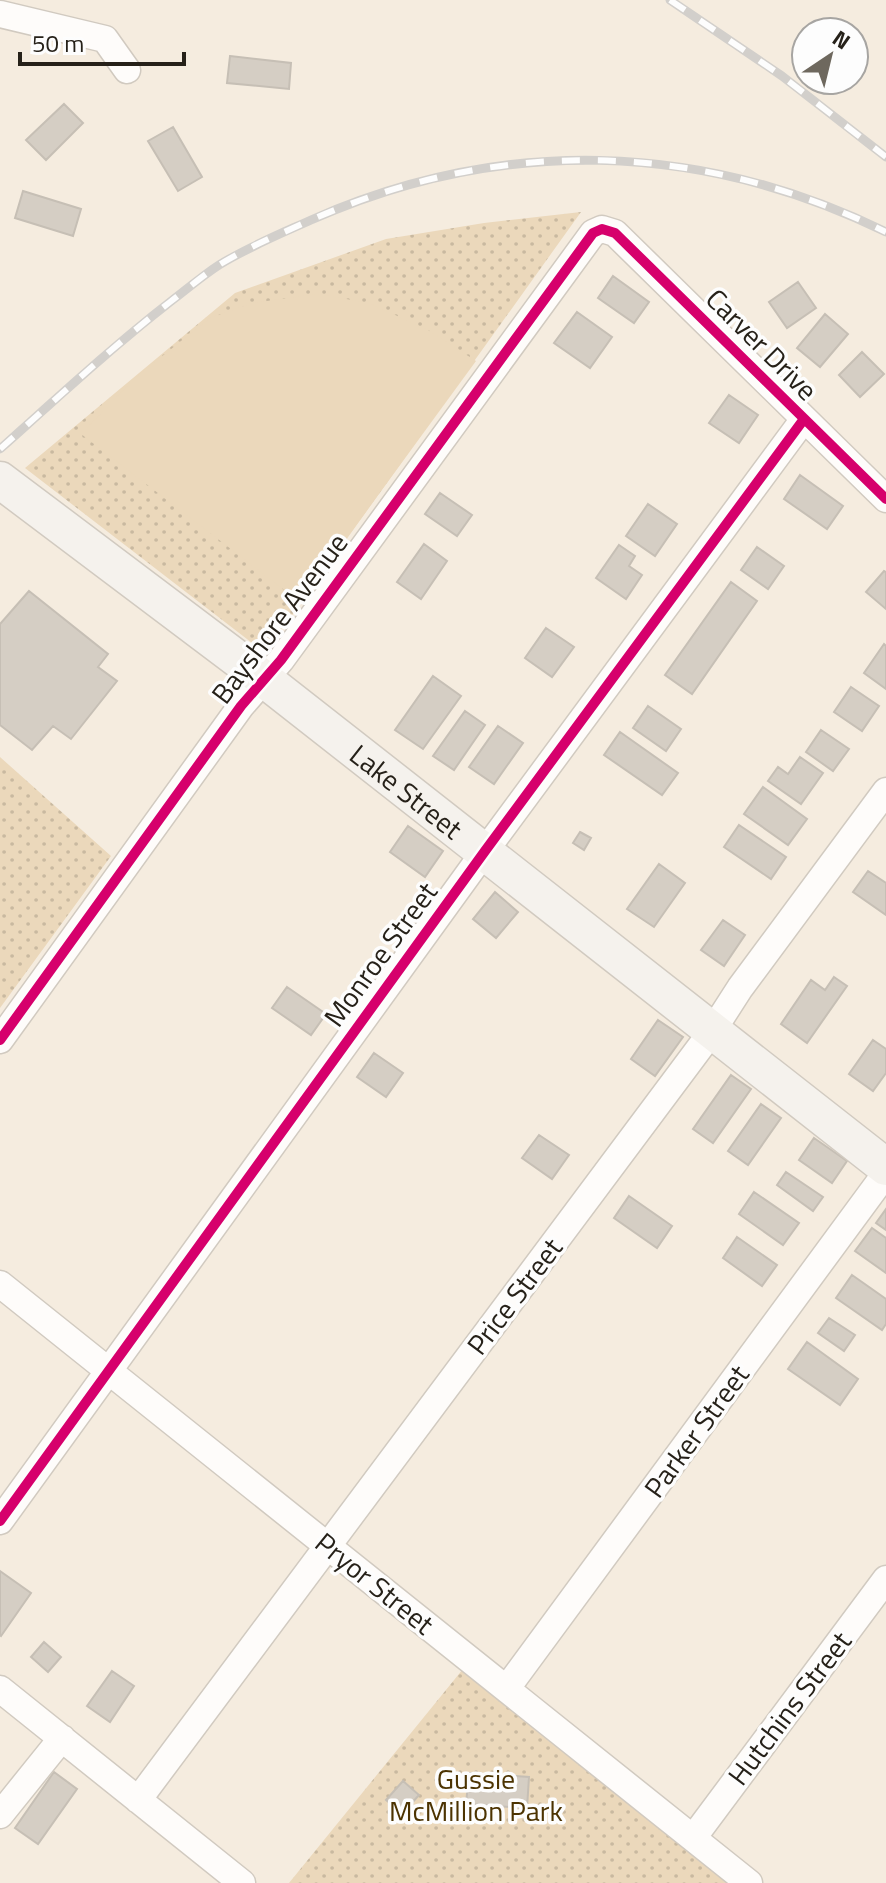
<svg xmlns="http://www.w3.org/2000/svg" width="886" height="1883" font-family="'Titillium Web',sans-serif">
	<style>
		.park { fill: url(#park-dots) }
		.pitch { fill: #ebd8bb }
		.building { fill: #d5cec4; stroke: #c6bfb5; stroke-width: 2 }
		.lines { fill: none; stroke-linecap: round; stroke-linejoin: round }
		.street-casing { stroke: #d1cac0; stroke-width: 29 }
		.secondary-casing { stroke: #d1cac0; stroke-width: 39 }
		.street { stroke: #fefcfa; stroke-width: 26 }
		.secondary { stroke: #f5f2ed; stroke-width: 36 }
		.rail-casing { stroke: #d2cfcb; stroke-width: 9 }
		.rail { stroke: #fdfdfd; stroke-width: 6; stroke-dasharray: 18; stroke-linecap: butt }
		.cycleway-casing { stroke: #fdfdfd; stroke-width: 15 }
		.cycleway { stroke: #d6006c; stroke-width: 10 }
		.labels { text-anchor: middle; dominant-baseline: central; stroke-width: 7; stroke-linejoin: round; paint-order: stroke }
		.street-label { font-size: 28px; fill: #262119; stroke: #fdfdfd }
		.park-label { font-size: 28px; fill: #4c3301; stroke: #fdfdfd }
	</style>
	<defs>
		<pattern id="park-dots" width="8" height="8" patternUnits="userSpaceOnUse" patternTransform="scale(2)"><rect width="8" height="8" fill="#ebd8bb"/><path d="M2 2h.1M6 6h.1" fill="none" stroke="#c9b9a0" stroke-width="1.8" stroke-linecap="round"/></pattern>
	</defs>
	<rect width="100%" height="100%" fill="#f5ecdf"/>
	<path class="park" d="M 581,212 L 265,653 L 25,468 L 235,293 L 386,239 L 484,223 Z
		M 0,757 L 111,856 L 0,1008 Z
		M 463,1669 L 729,1883 L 289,1883 Z"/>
	<path class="pitch" d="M 318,294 L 369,303 L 428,330 L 476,361 L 300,602 L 81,434 L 136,377 L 210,318 L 252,303 Z"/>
	<path class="building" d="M 230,56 L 291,63 L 289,89 L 227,83 Z
		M 64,104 L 83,123 L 46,160 L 26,140 Z
		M 173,127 L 202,177 L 178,191 L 148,141 Z
		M 23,191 L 81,209 L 73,236 L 15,218 Z
		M 613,276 L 649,302 L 634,323 L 598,298 Z
		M 798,282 L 816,308 L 787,328 L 769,302 Z
		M 577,312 L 612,337 L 590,368 L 554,343 Z
		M 825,314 L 848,334 L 820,367 L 797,348 Z
		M 862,352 L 884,374 L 860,397 L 839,375 Z
		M 729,395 L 758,415 L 739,443 L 709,423 Z
		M 800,475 L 843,506 L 827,529 L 784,499 Z
		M 440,493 L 472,515 L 457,536 L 425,514 Z
		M 648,504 L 677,524 L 655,556 L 626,536 Z
		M 424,544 L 447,561 L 421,599 L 397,582 Z
		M 619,545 L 635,556 L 629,566 L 642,575 L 626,599 L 596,578 Z
		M 757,547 L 784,566 L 768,589 L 741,570 Z
		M 884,571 L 886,572 L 886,609 L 866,592 Z
		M 731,582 L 757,601 L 692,694 L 665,675 Z
		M 29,591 L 108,654 L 98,667 L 117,681 L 71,739 L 53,726 L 32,750 L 0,725 L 0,624 Z
		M 546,628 L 574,647 L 552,677 L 525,658 Z
		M 884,644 L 886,646 L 886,689 L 864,673 Z
		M 433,676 L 461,696 L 423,749 L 395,730 Z
		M 851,687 L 879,706 L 862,731 L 834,712 Z
		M 648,706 L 681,729 L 666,751 L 633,728 Z
		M 465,711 L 485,725 L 454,770 L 433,756 Z
		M 498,726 L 523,743 L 494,784 L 469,767 Z
		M 821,730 L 849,749 L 833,771 L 806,752 Z
		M 620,732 L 678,773 L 662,795 L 604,755 Z
		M 800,757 L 823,773 L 801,804 L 768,781 L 778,767 L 788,774 Z
		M 763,787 L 807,819 L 788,845 L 744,814 Z
		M 739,825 L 786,857 L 771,879 L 724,847 Z
		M 408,826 L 443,851 L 425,877 L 390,852 Z
		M 580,832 L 591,838 L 584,850 L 573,843 Z
		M 659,864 L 685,883 L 654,927 L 627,909 Z
		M 868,871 L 886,883 L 886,915 L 853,892 Z
		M 495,892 L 518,912 L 496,938 L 473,919 Z
		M 723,920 L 745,935 L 724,966 L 701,950 Z
		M 834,977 L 847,986 L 807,1043 L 781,1024 L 811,980 L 825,990 Z
		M 287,987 L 326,1014 L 311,1035 L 272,1008 Z
		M 658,1020 L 683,1037 L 655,1076 L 631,1059 Z
		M 873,1040 L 886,1049 L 886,1073 L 873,1091 L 849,1074 Z
		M 374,1053 L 403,1073 L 386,1097 L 357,1077 Z
		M 731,1075 L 751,1089 L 713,1143 L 693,1129 Z
		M 761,1104 L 781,1118 L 748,1165 L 728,1151 Z
		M 539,1135 L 569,1155 L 552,1179 L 522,1158 Z
		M 814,1138 L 847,1161 L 832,1183 L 799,1160 Z
		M 786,1172 L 823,1197 L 813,1211 L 777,1185 Z
		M 754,1192 L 799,1223 L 783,1245 L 739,1214 Z
		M 629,1196 L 672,1226 L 657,1248 L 614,1218 Z
		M 886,1209 L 886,1230 L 876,1223 Z
		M 872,1228 L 886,1238 L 886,1273 L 855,1251 Z
		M 737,1237 L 777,1265 L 762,1286 L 723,1258 Z
		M 852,1275 L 886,1299 L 886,1324 L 882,1330 L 836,1298 Z
		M 829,1318 L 855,1335 L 844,1351 L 818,1333 Z
		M 807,1342 L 858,1379 L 840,1405 L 788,1369 Z
		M 0,1571 L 31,1593 L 1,1636 L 0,1635 Z
		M 44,1642 L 61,1657 L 48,1672 L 31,1657 Z
		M 112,1671 L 134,1686 L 110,1722 L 87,1706 Z
		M 54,1772 L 77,1789 L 38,1844 L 15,1828 Z
		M 469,1773 L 529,1777 L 527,1808 L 466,1804 Z
		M 403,1781 L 419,1795 L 402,1814 L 386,1800 Z"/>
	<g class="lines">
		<g class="street-casing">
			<path id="street" d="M 0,14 L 105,39 L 127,70
				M 0,1040 L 241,706 L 281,660 L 593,233 L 602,229 L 615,233 L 886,499
				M 0,1284 L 749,1883
				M 0,1521 L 485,851 L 804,419
				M 507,1688 L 886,1173
				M 0,1689 L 242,1883
				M 138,1800 L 713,1030 L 740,988 L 886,791
				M 0,1815 L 62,1738
				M 693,1838 L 886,1579"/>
		</g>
		<g class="secondary-casing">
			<g id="secondary">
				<path id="s1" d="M 0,480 L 264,679 L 886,1167"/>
			</g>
		</g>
		<use href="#street" class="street"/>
		<use href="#secondary" class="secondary"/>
		<g class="rail-casing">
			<path id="rail" d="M 670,0 L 782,76 L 886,157
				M 0,449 C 56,399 111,348 170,302 C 186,290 202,276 219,265 C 248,247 280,234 311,220 C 501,136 700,141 886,232"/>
		</g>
		<use href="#rail" class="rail"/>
		<g class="cycleway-casing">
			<path id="cycleway" d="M 0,1040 L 241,706 L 281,660 L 593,233 L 602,229 L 615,233 L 886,499
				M 0,1521 L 485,851 L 804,419"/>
		</g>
		<use href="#cycleway" class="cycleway"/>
	</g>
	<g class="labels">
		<g class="street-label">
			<text transform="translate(762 344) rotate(45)">Carver Drive</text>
			<text transform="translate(279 618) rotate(-53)">Bayshore Avenue</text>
			<text stroke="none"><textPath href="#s1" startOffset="512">Lake Street</textPath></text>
			<text transform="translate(380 954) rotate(-54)">Monroe Street</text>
			<text transform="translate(514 1296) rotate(-53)">Price Street</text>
			<text transform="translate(696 1431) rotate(-54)">Parker Street</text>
			<text transform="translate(375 1583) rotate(39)">Pryor Street</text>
			<text transform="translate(789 1708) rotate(-53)">Hutchins Street</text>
		</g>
		<g class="park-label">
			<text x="476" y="1778">Gussie<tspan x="476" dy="32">McMillion Park</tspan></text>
		</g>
	</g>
	<g transform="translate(830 56) rotate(35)"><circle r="38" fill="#fdfdfd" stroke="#a7a5a2" stroke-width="2"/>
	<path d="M0-6L14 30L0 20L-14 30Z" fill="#6e685e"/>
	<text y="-12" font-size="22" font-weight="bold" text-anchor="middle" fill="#262119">N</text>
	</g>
	<path d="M20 52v12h164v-12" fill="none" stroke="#262119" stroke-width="4"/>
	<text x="32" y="52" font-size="24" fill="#262119" stroke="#fdfdfd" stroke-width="6" paint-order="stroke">50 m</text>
</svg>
